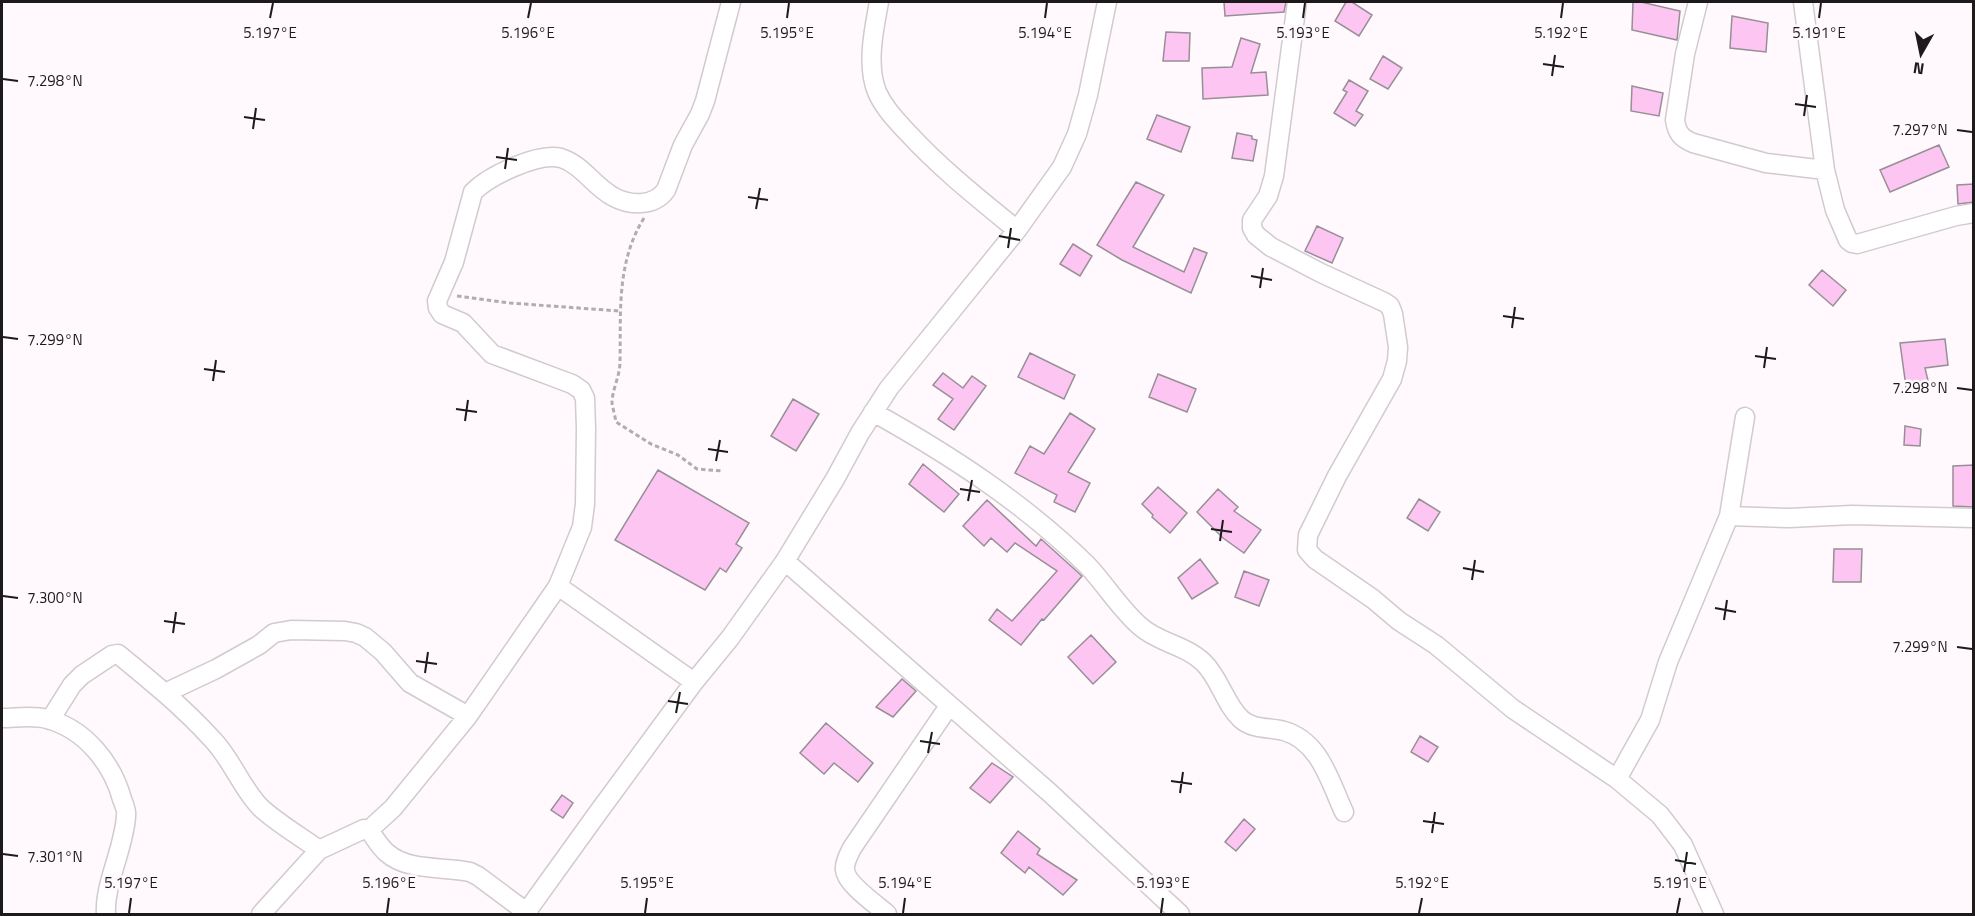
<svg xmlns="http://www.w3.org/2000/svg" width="1975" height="916" font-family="'Titillium Web',sans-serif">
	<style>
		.building { fill: #fdc6f2; stroke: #968f95; stroke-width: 1.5 }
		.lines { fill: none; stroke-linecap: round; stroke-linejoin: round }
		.minor-casing { stroke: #d2cad0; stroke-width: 21 }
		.path { stroke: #b1acb0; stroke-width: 3; stroke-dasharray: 4.5 3; stroke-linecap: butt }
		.minor { stroke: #fff; stroke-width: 18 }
		.ticks { fill: none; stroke: #1d1a1c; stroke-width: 2 }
		.ticks-label { font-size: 15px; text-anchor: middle; fill: #1d1a1c; stroke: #fff8fd; stroke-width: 5; stroke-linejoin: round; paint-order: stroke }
	</style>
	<rect width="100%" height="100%" fill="#fff8fd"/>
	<path class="building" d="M 1224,2 L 1286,2 L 1284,12 L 1225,16 Z
		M 1346,2 L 1352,2 L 1372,15 L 1359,36 L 1335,21 Z
		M 1633,2 L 1641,2 L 1680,11 L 1677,40 L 1632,30 Z
		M 1732,16 L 1768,23 L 1766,52 L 1730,48 Z
		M 1166,32 L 1190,33 L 1189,61 L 1163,61 Z
		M 1241,38 L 1260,44 L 1251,73 L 1266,72 L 1268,95 L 1203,99 L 1202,68 L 1232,67 Z
		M 1383,56 L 1402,68 L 1388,89 L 1370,79 Z
		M 1349,80 L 1368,91 L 1356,111 L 1363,115 L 1355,126 L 1334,113 L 1347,92 L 1343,90 Z
		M 1632,86 L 1663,93 L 1659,116 L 1631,111 Z
		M 1157,115 L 1190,127 L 1181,152 L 1147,139 Z
		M 1237,133 L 1252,136 L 1252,139 L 1257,140 L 1253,161 L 1232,158 Z
		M 1939,145 L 1949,167 L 1890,192 L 1880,170 Z
		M 1136,182 L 1164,195 L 1133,247 L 1184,272 L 1194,248 L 1207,253 L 1191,293 L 1122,260 L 1097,245 Z
		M 1974,184 L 1974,202 L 1958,204 L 1957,185 Z
		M 1317,226 L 1343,238 L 1332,263 L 1305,251 Z
		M 1073,244 L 1092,256 L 1080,276 L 1060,264 Z
		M 1822,270 L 1846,290 L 1833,306 L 1809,285 Z
		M 1945,339 L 1948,365 L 1925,368 L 1930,389 L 1907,394 L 1900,343 Z
		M 1030,353 L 1075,375 L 1064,399 L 1018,377 Z
		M 943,373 L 963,388 L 972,376 L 986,386 L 954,430 L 938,419 L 953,399 L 933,385 Z
		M 1158,374 L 1196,389 L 1187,412 L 1149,397 Z
		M 793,399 L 819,414 L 796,451 L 771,436 Z
		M 1070,413 L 1095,429 L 1068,472 L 1090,483 L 1075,512 L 1054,502 L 1057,495 L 1015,473 L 1030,446 L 1044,454 Z
		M 1905,426 L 1921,429 L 1920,446 L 1904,445 Z
		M 923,464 L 959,494 L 944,512 L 909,484 Z
		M 1974,465 L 1974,507 L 1953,506 L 1953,466 Z
		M 658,470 L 749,523 L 736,544 L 742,548 L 726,572 L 720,568 L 705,590 L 615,540 Z
		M 1158,487 L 1187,513 L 1170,533 L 1152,517 L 1153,515 L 1142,504 Z
		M 1218,489 L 1238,507 L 1234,511 L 1261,530 L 1244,553 L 1223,538 L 1197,512 Z
		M 1419,499 L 1440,512 L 1428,531 L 1407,518 Z
		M 987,500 L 1036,546 L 1041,539 L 1082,576 L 1044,620 L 1042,619 L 1021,645 L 989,620 L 997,609 L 1012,621 L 1057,571 L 1015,543 L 1007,552 L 991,538 L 984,546 L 963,526 Z
		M 1834,549 L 1862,549 L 1861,582 L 1833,582 Z
		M 1200,559 L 1218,583 L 1192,599 L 1178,578 Z
		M 1244,571 L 1269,580 L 1259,606 L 1235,597 Z
		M 1091,635 L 1116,662 L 1093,684 L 1068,657 Z
		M 902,679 L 916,691 L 893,717 L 876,707 Z
		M 826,723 L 873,763 L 858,782 L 834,763 L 824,774 L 800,753 Z
		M 1420,736 L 1438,747 L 1428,762 L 1411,752 Z
		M 992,763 L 1013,777 L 990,803 L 970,788 Z
		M 562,795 L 573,803 L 563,818 L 551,810 Z
		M 1244,819 L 1255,829 L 1236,851 L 1225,842 Z
		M 1018,831 L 1040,849 L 1037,854 L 1077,880 L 1063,895 L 1029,867 L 1025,873 L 1001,853 Z"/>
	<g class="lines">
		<g class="minor-casing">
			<path id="minor" d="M 879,2 C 874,29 866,65 877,92 C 884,108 896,120 907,132 C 941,169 979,199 1017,230
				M 1297,2 L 1274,176 L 1268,196 L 1252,220 L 1252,228 L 1256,235 L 1271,247 L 1321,273 L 1384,302 L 1390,306 L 1393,314 L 1398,347 L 1397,361 L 1392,379 L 1337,476 L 1308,535 L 1307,550 L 1315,559 L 1373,599 L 1399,621 L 1436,645 L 1513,709 L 1617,779 L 1660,815 L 1683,845 L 1714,914
				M 1698,2 L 1685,54 L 1675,120 C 1677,133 1681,138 1693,143 L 1766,163 L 1825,170 L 1835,210 L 1848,240 L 1852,243 L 1857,244 L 1956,216 L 1974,213
				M 1803,2 L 1825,170
				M 873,412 C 950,455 1024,503 1087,565 C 1106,585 1120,609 1141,627 C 1159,643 1186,645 1204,663 C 1220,679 1225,704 1241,719 C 1253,730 1270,727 1284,731 C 1320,741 1330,782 1344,812
				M 1729,516 L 1789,518 L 1852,515 L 1974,518
				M 785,561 L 1050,793 L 1180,914
				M 694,682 L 558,586 L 582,527 L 585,504 L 586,429 L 585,398 L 581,390 L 572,384 L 492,354 L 463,323 L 442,314 L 438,308 L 437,301 L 454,262 L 473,192 C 489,176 538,152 561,158 C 581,164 594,186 612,196 C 629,206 654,207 666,190 L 683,145 L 700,114 L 705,101 L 731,2
				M 165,693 L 216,669 L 259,645 L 274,633 L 291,630 L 345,631 L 356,633 L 365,637 L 383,652 L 410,683 L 468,716
				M 2,718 C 16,718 33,715 47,719 C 85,729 112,763 122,799 C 124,804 127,811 126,816 C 124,849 104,884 106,914
				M 50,720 L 72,685 L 82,675 L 112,655 L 118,654 C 151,681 184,708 213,740 C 232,760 241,787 260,807 C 277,823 300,836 319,850
				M 1617,779 L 1650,720 L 1668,662 L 1729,516 L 1745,417
				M 369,830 L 393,808 L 468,716 L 558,586
				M 261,914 L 319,850 L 364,829 L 369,830 C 375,838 379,846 387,853 C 409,872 444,866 470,872 L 478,876 L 529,914
				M 525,914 L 597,814 L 694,682 L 730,638 L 785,561 L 835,479 L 860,433 L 889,388 L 1017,230 L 1062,167 L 1077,134 L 1088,95 L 1107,2
				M 887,914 C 877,905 846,884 845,870 C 844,863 849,854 852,848 L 949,706"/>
		</g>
		<path class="path" d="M 644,218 C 616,263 621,313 620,362 C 620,376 612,390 612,403 C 613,409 615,416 616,422 L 651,444 L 678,455 L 697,469 L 723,471
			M 457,296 L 510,303 L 619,311"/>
		<use href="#minor" class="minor"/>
	</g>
	<path class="ticks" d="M 270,18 L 273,3M 528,18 L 531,3M 787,18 L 789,3M 1045,18 L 1047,3M 1303,18 L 1305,3M 1561,18 L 1563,3M 1819,18 L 1821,3M 1543,64 L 1564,67M 1552,76 L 1555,55M 3,79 L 18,81M 1795,104 L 1816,107M 1804,116 L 1807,95M 244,117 L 265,120M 253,129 L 256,108M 1957,130 L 1972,132M 496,157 L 517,160M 505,169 L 508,148M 748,197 L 768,200M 756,209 L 760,188M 999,236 L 1020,240M 1008,248 L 1011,228M 1251,276 L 1272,280M 1260,288 L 1263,268M 1503,316 L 1524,319M 1512,328 L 1515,307M 3,337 L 18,339M 1755,356 L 1776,359M 1764,368 L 1767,347M 204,369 L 225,372M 213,381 L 216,360M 1957,388 L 1972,390M 456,409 L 477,412M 465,421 L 468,400M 708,449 L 728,452M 716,461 L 720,440M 960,489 L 980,492M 968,501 L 972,480M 1211,529 L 1232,532M 1220,541 L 1223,520M 1463,568 L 1484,572M 1472,580 L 1475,560M 3,596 L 18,598M 1715,608 L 1736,612M 1724,620 L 1727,600M 164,621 L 185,624M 173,633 L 176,612M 1957,647 L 1972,649M 416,661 L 437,664M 425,673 L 428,652M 668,701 L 688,704M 676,713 L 680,692M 920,741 L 940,744M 928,753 L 932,732M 1171,781 L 1192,784M 1180,793 L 1183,772M 1423,821 L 1444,824M 1432,833 L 1435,812M 3,854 L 18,856M 1675,860 L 1696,864M 1684,872 L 1687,852M 129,913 L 131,898M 387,913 L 389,898M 645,913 L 647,898M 903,913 L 905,898M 1161,913 L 1163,898M 1419,913 L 1422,898M 1677,913 L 1680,898"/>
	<g class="ticks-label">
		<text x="270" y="38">5.197°E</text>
		<text x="528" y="38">5.196°E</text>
		<text x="787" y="38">5.195°E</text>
		<text x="1045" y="38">5.194°E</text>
		<text x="1303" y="38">5.193°E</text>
		<text x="1561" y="38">5.192°E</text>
		<text x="1819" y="38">5.191°E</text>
		<text x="55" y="86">7.298°N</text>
		<text x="1920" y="135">7.297°N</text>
		<text x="55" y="345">7.299°N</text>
		<text x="1920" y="393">7.298°N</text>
		<text x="55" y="603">7.300°N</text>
		<text x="1920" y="652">7.299°N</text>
		<text x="55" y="862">7.301°N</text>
		<text x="131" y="888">5.197°E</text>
		<text x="389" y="888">5.196°E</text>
		<text x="647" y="888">5.195°E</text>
		<text x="905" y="888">5.194°E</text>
		<text x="1163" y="888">5.193°E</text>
		<text x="1422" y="888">5.192°E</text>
		<text x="1680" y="888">5.191°E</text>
	</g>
	<rect width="1975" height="916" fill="none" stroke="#1d1a1c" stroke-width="6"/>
	<g transform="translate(1921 54) rotate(189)" stroke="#fff8fd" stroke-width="4.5" paint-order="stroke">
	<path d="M0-4.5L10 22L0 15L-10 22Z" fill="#1d1a1c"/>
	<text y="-9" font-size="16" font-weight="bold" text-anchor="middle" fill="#1d1a1c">N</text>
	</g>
</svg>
